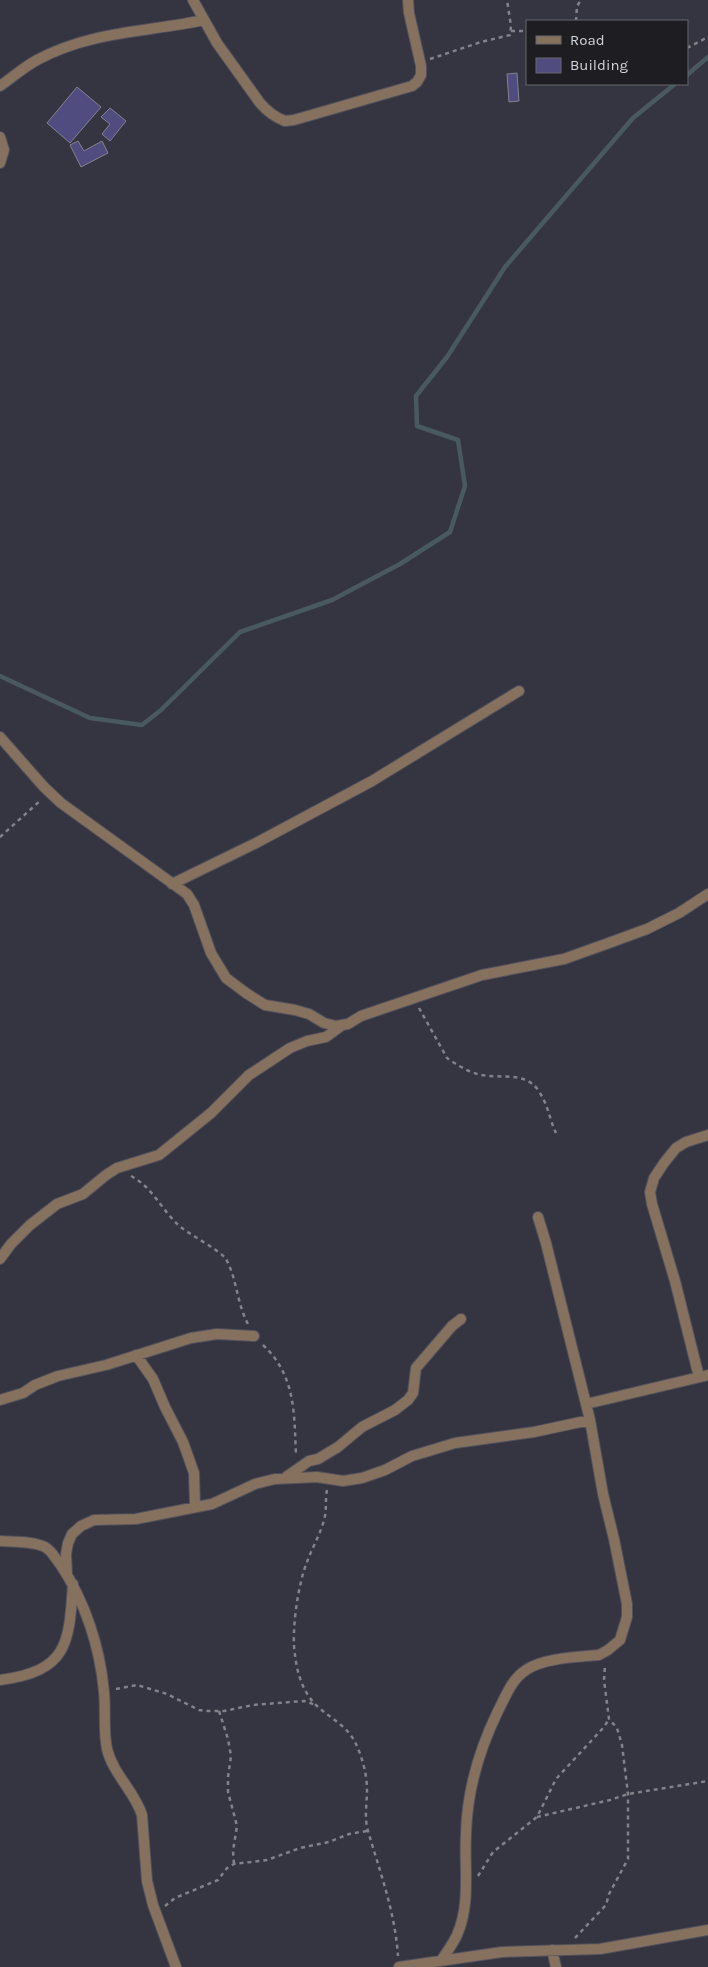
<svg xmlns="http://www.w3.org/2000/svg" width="708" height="1967" font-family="Karla,sans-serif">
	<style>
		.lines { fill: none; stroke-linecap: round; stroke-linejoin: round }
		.stream { stroke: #485a60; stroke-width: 4.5 }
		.building { fill: #504c80; stroke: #82828f }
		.street-casing { stroke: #51515d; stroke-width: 12 }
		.path { stroke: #82828b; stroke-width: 2.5; stroke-dasharray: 4 4; stroke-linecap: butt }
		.street { stroke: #86715e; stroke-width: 10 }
	</style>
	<rect width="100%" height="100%" fill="#353541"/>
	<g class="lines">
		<path class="stream" d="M 687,75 L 708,57
			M 0,676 L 90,718 L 142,725 L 161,710 L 240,632 L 332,600 L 400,564 L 450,532 L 465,486 L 458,440 L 417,426 L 416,396 L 447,357 L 505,267 L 633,118 L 675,84"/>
	</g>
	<path class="building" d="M 517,73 L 519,101 L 509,102 L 507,74 Z
		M 77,87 L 101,107 L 70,143 L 47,123 Z
		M 110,108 L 126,121 L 110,141 L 102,134 L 110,124 L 101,117 Z
		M 78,141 L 84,151 L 102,141 L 108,153 L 81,167 L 70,145 Z"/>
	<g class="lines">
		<g class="street-casing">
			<path id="street" d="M 193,0 L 217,43 L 260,103 C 267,111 274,117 285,121 L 294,120 L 412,86 L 417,82 L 421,75 L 421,66 L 409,13 L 408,0
				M 0,86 C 13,77 24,67 37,60 C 90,31 148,32 204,20
				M 0,137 L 4,150 L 0,163
				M 0,737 L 44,787 L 61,803 L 187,894 L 194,905 L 211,953 L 226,978 L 246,993 L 265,1005 L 295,1010 L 309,1014 L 324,1023 L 336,1026 L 348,1024 L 361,1016 L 482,975 L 564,959 L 606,944 L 647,929 L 679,913 L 708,894
				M 172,884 L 256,843 L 372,781 L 519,691
				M 0,1259 L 11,1244 L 30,1225 L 57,1204 L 83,1194 L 106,1175 L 117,1168 L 159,1155 L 211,1113 L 249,1075 L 290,1048 L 307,1041 L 326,1037 L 341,1026
				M 136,1355 L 153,1379 L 165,1407 L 183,1442 L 194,1473 L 195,1506
				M 699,1377 L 675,1281 L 652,1204 L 650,1192 L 654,1178 L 664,1163 L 676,1148 L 686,1142 L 708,1135
				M 0,1400 L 23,1393 L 35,1385 L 58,1376 L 106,1365 L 191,1338 L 217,1334 L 254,1336
				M 586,1404 L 708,1375
				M 286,1477 L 309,1461 L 318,1459 L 338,1447 L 362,1427 L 395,1410 L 408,1400 L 413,1393 L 416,1368 L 452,1326 L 461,1319
				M 0,1541 C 13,1542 33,1541 45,1547 C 52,1551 55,1558 60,1564 C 85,1601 100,1647 104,1692 C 106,1710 103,1730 107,1749 C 113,1774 135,1792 142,1815 L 147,1881 L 153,1905 L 176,1967
				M 67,1574 L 66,1554 L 68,1543 L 72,1534 L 81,1526 L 94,1520 L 136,1519 L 212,1504 L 255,1484 L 275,1479 L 317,1477 L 343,1481 L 362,1478 L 385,1470 L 412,1456 L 455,1443 L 534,1432 L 590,1420
				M 0,1680 C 68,1671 69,1644 73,1584
				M 552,1950 L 556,1967
				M 441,1961 C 446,1953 453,1944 457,1935 C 471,1904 464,1867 466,1834 C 467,1792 480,1748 498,1711 C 506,1696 511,1680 526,1670 C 543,1658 578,1657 599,1655 L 608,1650 L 620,1640 L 627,1617 L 627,1604 L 614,1539 L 603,1494 L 590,1420 L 546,1243 L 538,1217
				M 399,1967 L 502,1952 L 600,1949 L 708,1930"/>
		</g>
		<path class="path" d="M 576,21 L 577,6 L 581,0
			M 511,31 L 527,31
			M 687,48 L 708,37
			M 430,59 L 481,42 L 510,35 L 511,26 L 507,0
			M 0,837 L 41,800
			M 419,1008 L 447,1058 C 455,1064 467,1071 477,1074 C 498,1080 524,1070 538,1090 C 548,1104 549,1118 556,1133
			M 131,1176 C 154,1188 162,1212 182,1228 C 192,1236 221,1251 226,1259 C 237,1279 237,1304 248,1324
			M 263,1345 C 296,1376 294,1413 296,1455
			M 327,1490 C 325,1500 327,1510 324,1520 C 320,1535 312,1548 307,1562 C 298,1584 291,1632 295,1655 C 297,1673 303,1693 317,1706 C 330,1718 347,1726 355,1742 C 362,1756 367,1774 367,1790 C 367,1803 364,1818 368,1831 C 380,1872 395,1912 398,1956
			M 116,1689 L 137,1685 L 167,1694 L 199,1710 L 208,1711 L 224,1711 L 253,1705 L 304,1701 L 316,1705
			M 219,1711 L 228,1739 L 231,1756 L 228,1777 L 228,1792 L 237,1826 L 233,1851 L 234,1864
			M 537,1817 L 610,1800 L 628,1794 L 708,1781
			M 478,1876 L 493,1852 L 537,1817 L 556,1779 L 604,1727 L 609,1719
			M 165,1906 L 175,1898 L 218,1880 L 227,1868 L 234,1864 L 267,1860 L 300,1848 L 329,1842 L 349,1834 L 367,1831
			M 575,1938 L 606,1905 L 609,1894 L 628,1859 L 628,1794 L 622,1745 L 617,1728 L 609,1719 L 604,1680 L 605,1665"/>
		<use href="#street" class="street"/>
	</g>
	<rect x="526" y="20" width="162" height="65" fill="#1d1d22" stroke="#66666c"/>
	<rect x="536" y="36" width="25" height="8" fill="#86715e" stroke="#66666c"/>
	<text x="570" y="45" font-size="15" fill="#d3d3da">Road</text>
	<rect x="536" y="58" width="25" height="15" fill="#504c80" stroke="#66666c"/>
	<text x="570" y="70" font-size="15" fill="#d3d3da">Building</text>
</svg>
